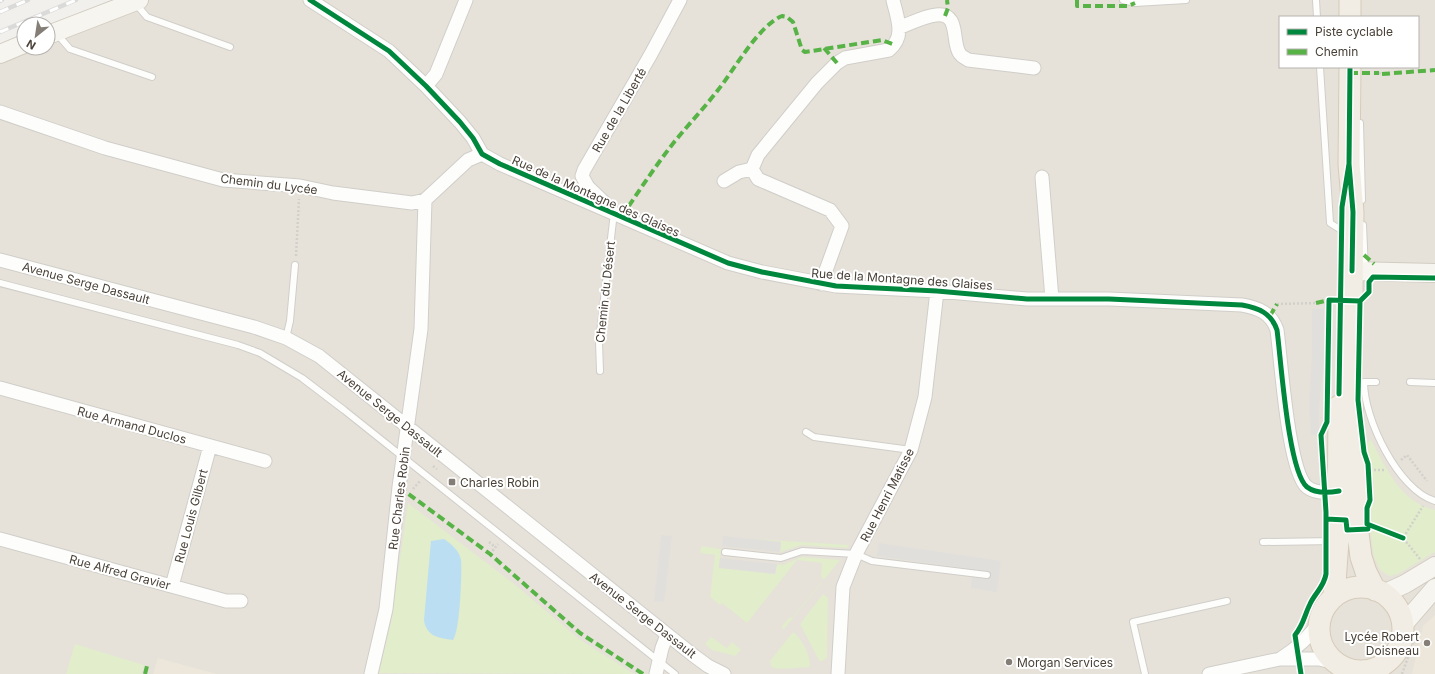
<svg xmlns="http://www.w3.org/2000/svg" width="1435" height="674" font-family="Inter,sans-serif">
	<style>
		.residential { fill: #e6e2d9; fill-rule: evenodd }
		.education { fill: #ede7db }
		.green { fill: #e1edcb }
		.parking { fill: #e1dfdc }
		.water { fill: #bbdef2 }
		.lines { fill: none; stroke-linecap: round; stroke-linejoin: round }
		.lane-casing { stroke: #d0cec9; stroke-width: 8 }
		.street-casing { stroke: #d0cec9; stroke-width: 15 }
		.secondary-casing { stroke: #d2cdc3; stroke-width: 20 }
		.primary-casing { stroke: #d5cbb9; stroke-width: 23 }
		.path { stroke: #d2d0ca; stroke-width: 2.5; stroke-dasharray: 2 2; stroke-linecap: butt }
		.lane { stroke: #fdfdfc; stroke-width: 6 }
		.street { stroke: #fdfdfc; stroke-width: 13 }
		.secondary { stroke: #f7f5ef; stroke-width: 18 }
		.primary { stroke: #f2ede4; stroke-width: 21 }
		.rail-casing { stroke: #dadad9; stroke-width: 4.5 }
		.rail { stroke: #fff; stroke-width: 3; stroke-dasharray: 9; stroke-linecap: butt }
		.quiet { stroke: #57b346; stroke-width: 4; stroke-dasharray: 8 4; stroke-linecap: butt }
		.cycleway-casing { stroke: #fff; stroke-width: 8 }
		.cycleway { stroke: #00873e; stroke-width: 5 }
		.poi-dot { fill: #847e76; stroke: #fff; stroke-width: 1.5 }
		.labels { text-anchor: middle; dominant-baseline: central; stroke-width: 4; stroke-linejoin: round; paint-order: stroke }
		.street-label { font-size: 12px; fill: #494137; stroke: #fff }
		.poi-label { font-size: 12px; fill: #494137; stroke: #fff; text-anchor: start }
	</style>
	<rect width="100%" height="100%" fill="#f2f0ec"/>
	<path class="residential" d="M 116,0 L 1435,0 L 1435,674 L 0,674 L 0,45 L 24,48 L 48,48 L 48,26 ZM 1280,17 L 1418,17 L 1418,67 L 1280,67 Z"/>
	<path class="education" d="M 1435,615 L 1435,674 L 1412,674 L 1423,626 Z
		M 158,658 L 217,674 L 153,674 Z"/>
	<path class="green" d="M 1371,440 C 1386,468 1401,503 1435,510 L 1435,552 L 1398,574 L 1389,576 L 1380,570 L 1374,557 L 1371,536 L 1371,508 L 1375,501 L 1372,465 L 1367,456 L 1367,443 Z
		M 408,503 L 513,583 L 579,639 L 634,674 L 379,673 L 391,622 Z
		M 756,539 L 849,545 L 847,548 L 802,545 L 780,552 L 781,542 Z
		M 701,546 L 721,549 L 719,567 L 775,574 L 777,564 L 782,565 L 802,557 L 840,560 L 784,629 L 781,627 L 790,617 L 792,618 L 824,579 L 821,577 L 822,563 L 797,560 L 747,623 L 722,603 L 720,605 L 710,597 L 715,555 L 700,553 Z
		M 823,594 L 828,598 L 827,658 L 820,662 L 800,624 Z
		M 793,632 C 803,640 810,654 810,667 L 778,669 L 771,667 L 770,661 Z
		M 711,637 L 727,648 L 732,642 L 741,650 L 735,656 L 712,650 L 705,644 Z
		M 75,644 L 144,665 L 141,674 L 66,674 Z"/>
	<path class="parking" d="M 1312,309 L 1324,309 L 1324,360 L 1319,407 L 1319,434 L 1311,435 L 1309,404 L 1312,358 Z
		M 661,535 L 672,536 L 664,602 L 654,601 Z
		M 723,536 L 781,542 L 780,552 L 722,546 Z
		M 879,543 L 1001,561 L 997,592 L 971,588 L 972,569 L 877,556 Z
		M 720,558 L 777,564 L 775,574 L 719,568 Z"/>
	<path class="water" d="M 444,539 C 451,544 459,550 461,560 C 462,573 460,630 453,640 C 438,638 426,636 424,620 L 431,541 Z"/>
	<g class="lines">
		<g class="lane-casing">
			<path id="lane" d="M 1123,0 L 1135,3 L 1186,0
				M 1316,0 L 1317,17
				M 136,4 L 147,17 L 230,47
				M 57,34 L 70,49 L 152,77
				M 1320,67 L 1330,223 L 1341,230
				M 1360,123 L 1362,200
				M 1363,225 L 1365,270
				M 0,283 L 238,345 L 260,353 L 302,378 L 344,410 L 675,674
				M 286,338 L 290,321 L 295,265
				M 600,371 L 599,342 L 613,221 L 615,214
				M 1376,382 L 1364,382 C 1364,419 1398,490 1435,501
				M 1410,382 L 1435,383
				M 806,432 L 814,437 L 911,450
				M 1263,542 L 1334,541
				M 725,552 L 781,558 L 802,551 L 856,554 L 872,561 L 987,575
				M 1145,674 L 1133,622 L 1227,601"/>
		</g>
		<g class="street-casing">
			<path id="street" d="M 310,0 L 389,51 L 426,86 L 460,122 L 473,138 L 482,154 L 500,164 L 728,263 L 762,272 L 836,286 L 937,291 L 1027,299 L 1109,299 L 1242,305 C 1259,308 1271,313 1277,330 C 1281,359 1288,471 1307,487 C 1316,494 1328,493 1339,491
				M 901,27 C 911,23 925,16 936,15 C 961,12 951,43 960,54 C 962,57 966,58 968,60 L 1034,68
				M 426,86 L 436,74 L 466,0
				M 0,112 L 105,148 L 223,180 L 300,186 L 333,193 L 412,203 L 425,200 L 468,160 L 482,154
				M 1042,177 L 1052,299
				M 724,181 L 739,172 L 752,169
				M 611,209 L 588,187 L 582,176 L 584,170 L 651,54 L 680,0
				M 0,260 L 254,327 L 286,338 L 319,356 L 693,655 L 708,666 L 724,674
				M 821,284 L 842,226 L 830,210 L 758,179 L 752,169 L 758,155 L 817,83 L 837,63 L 845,58 L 889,50 C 906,36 897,18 893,0
				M 0,388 L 265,461
				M 0,539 L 226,601 L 241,601
				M 172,586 L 210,446
				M 1280,659 C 1296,649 1309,638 1320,621
				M 371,674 L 386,609 L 399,487 L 421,329 L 425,200
				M 656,674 L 662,648 L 667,635
				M 838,674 L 843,587 L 856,554 L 911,450 L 925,397 L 937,291
				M 1209,674 L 1280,659 L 1319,659 L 1336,663"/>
		</g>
		<g class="secondary-casing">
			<path id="secondary" d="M 48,35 L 139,0
				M 0,54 L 24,44
				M 1352,271 L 1435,273
				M 1383,594 L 1405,584 L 1435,566
				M 1403,625 L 1435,588"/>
		</g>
		<g class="primary-casing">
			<path id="primary" d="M 1350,17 L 1350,0
				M 1350,67 L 1349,164 L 1353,212 L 1351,378 L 1357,525 L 1361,557 L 1366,572 L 1375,590
				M1319 629a42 42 0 1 1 84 0a42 42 0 1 1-84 0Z
				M 1334,597 L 1338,541 L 1339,406"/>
		</g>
		<path class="path" d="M 1379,73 L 1382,74
			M 296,256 L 299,199
			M 1277,304 L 1316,303
			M 1401,460 L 1407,455 L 1427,481
			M 433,466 L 437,469
			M 1370,470 L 1385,470
			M 413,489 L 420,481
			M 489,542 L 495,547
			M 490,554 L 498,544
			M 1420,559 L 1403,538 L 1423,506
			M 1402,674 L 1416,635"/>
		<use href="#lane" class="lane"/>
		<use href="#street" class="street"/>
		<use href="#secondary" class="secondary"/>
		<use href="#primary" class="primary"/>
		<g class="rail-casing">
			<path id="rail" d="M 0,1 L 2,0
				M 0,12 L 28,0
				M 0,32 L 76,0"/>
		</g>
		<use href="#rail" class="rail"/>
		<path class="quiet" d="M 1077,0 L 1077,6 L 1128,6 L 1135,3
			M 945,16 L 948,8 L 947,0
			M 824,48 L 837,63
			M 1350,73 L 1379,73
			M 1382,74 L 1435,70
			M 622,216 C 639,191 656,165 675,141 C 689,124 705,107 718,90 C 734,70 759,25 782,16 L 787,17 L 793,22 L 802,50 L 805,52 L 882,40 L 895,45
			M 1364,255 L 1374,264
			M 1316,303 L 1329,300
			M 1270,316 L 1277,304
			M 399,487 L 490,554 L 580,633 L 643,674
			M 145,674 L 147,666"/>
		<g class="cycleway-casing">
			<path id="cycleway" d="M 310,0 L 389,51 L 426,86 L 460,122 L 473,138 L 482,154 L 500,164 L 728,263 L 762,272 L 836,286 L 937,291 L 1027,299 L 1109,299 L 1242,305 C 1259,308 1271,313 1277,330 C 1281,359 1288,471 1307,487 C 1316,494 1328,493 1339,491
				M 1350,67 L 1349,164 L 1353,212 L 1352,271
				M 1339,394 L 1342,207 L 1349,164
				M 1326,519 L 1346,520 L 1347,530 L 1368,529
				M 1403,538 L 1367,524 L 1367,508 L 1370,500 L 1368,464 L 1364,452 L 1358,400 L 1360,301 L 1369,292 L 1369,282 L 1373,277 L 1435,278
				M 1301,674 L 1295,635 C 1304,624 1304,616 1310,604 C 1315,593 1324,587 1326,574 L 1326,512 L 1321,435 L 1327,422 L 1329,300 L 1360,301"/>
		</g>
		<use href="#cycleway" class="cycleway"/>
	</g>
	<g class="poi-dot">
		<rect x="448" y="478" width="8" height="8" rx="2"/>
		<circle cx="1427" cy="643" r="4"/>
		<circle cx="1009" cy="662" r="4"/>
	</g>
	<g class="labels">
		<g class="street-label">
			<text transform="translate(619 110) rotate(-60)">Rue de la Liberté</text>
			<text transform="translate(269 184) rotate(7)">Chemin du Lycée</text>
			<text transform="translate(596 196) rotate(24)">Rue de la Montagne des Glaises</text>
			<text transform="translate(902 279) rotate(4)">Rue de la Montagne des Glaises</text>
			<text transform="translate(86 283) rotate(15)">Avenue Serge Dassault</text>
			<text transform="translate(605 292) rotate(-84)">Chemin du Désert</text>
			<text transform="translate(390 413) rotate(39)">Avenue Serge Dassault</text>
			<text transform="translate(132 425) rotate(15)">Rue Armand Duclos</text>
			<text transform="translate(887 495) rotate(-63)">Rue Henri Matisse</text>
			<text transform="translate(399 498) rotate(-83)">Rue Charles Robin</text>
			<text transform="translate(191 516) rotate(-75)">Rue Louis Gilbert</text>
			<text transform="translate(120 572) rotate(15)">Rue Alfred Gravier</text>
			<text transform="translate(643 615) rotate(38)">Avenue Serge Dassault</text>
		</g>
		<g class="poi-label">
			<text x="460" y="482">Charles Robin</text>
			<text x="1419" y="636" text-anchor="end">Lycée Robert<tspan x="1419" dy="14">Doisneau</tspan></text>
			<text x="1017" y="662">Morgan Services</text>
		</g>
	</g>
	<rect x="1279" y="16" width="140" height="52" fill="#ffffff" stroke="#b6b3af"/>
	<rect x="1287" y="29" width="20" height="6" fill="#00873e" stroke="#b6b3af"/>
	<text x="1315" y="36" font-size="12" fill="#494137">Piste cyclable</text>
	<rect x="1287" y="49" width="20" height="6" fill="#57b346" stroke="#b6b3af"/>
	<text x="1315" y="56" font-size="12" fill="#494137">Chemin</text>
	<g transform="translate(36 36) rotate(210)"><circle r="19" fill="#ffffff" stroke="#b6b3af"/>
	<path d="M0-3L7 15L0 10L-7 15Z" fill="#847e76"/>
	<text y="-6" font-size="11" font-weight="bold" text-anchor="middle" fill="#494137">N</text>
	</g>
</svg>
